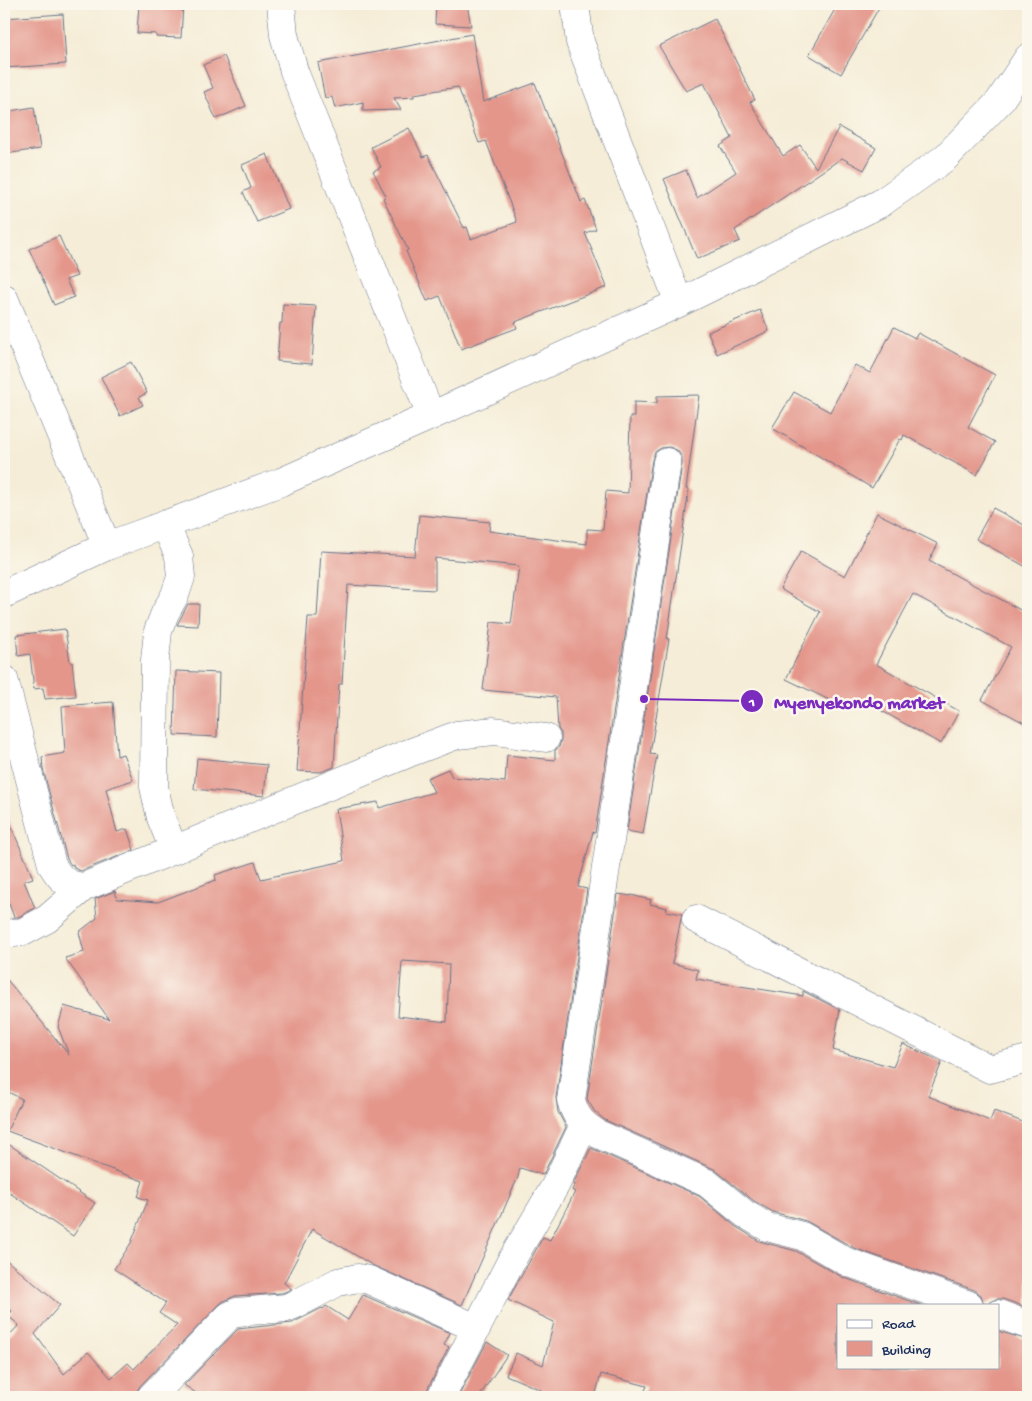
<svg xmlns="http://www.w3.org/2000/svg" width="1032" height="1401" font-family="'Gochi Hand',sans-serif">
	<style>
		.building { fill: #e4968b; fill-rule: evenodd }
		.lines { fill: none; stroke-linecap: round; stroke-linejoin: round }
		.street-casing { stroke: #677288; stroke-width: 29 }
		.street { stroke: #fff; stroke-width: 28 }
		.leader { fill: none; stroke: #7b2cbf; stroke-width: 2 }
		.callout-dot { fill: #7b2cbf; stroke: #fbf7ec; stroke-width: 2 }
		.mark-label { font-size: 15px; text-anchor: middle; font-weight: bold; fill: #fff }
		.callout-label { font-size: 19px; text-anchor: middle; font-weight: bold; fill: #7b2cbf; stroke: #fbf7ec; stroke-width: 5; stroke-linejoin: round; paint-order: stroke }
	</style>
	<rect width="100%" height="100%" fill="#fbf7ec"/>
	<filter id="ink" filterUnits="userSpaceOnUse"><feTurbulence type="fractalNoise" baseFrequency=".02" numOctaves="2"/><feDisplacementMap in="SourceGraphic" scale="10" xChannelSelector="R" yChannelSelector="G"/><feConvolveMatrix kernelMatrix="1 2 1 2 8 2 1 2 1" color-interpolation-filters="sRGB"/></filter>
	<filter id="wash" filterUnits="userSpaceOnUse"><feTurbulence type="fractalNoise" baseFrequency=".0096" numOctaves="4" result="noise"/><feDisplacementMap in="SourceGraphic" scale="20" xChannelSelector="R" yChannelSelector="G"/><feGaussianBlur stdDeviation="1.12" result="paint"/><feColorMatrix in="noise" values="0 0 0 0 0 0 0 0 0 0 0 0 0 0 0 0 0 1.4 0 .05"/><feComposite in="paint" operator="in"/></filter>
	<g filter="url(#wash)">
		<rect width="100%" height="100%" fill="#f5edd7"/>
		<g id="blocks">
			<path class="building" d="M 139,4 L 183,4 L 181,38 L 156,37 L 156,34 L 137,33 Z
				M 436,4 L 467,4 L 471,26 L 435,24 Z
				M 838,4 L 881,4 L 841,74 L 809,55 Z
				M 63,14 L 66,64 L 4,68 L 4,18 Z
				M 715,19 L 755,100 L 750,102 L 783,156 L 800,145 L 816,168 L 839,127 L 876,148 L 864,170 L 842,158 L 735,230 L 740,241 L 697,259 L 664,179 L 686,170 L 697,198 L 736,172 L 720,146 L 732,138 L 704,83 L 686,91 L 659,46 Z
				M 472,34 L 483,102 L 535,83 L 581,202 L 585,200 L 596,229 L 585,233 L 607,287 L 515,322 L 517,328 L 461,349 L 440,296 L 427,301 L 406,251 L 408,250 L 383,198 L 386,196 L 373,171 L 381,167 L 371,147 L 409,128 L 423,157 L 428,155 L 464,228 L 467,227 L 471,239 L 517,222 L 486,141 L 479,143 L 458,87 L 414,94 L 414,97 L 394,98 L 401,110 L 363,111 L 363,102 L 335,108 L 332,97 L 325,98 L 318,63 Z
				M 224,56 L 246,106 L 216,119 L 204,92 L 213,88 L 203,65 Z
				M 34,107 L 40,149 L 4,154 L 4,112 Z
				M 267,154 L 289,209 L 257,222 L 243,192 L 251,188 L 242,165 Z
				M 59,236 L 77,276 L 66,280 L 74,297 L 54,305 L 29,249 Z
				M 283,304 L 316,306 L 312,364 L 277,361 L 280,323 L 282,323 Z
				M 760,310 L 769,331 L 717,354 L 708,332 Z
				M 894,327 L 915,338 L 918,333 L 995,375 L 968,427 L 995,442 L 977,475 L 904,435 L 902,440 L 900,439 L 872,488 L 772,428 L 794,392 L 830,412 L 855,365 L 870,373 Z
				M 131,362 L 147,393 L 139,397 L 143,405 L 120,416 L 101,377 Z
				M 699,395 L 686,489 L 689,489 L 667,639 L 669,639 L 650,754 L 657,755 L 643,834 L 627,831 L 682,464 L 682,457 L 677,450 L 669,447 L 661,448 L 655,452 L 652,460 L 595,833 L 593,832 L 578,887 L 587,889 L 556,1098 L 558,1112 L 566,1127 L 543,1175 L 520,1168 L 518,1177 L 462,1305 L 372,1265 L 312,1229 L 284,1283 L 292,1289 L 282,1293 L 235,1296 L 222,1302 L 140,1386 L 136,1393 L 136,1397 L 4,1397 L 4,1341 L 19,1325 L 8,1316 L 12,1311 L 4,1304 L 4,1258 L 60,1305 L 35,1334 L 64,1374 L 88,1352 L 111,1378 L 128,1363 L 134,1369 L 177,1325 L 159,1313 L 166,1303 L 114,1269 L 131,1243 L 148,1200 L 138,1197 L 143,1181 L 7,1131 L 22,1099 L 4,1090 L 4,976 L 69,1055 L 58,1027 L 64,1006 L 109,1019 L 65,958 L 84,952 L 79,932 L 97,918 L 95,899 L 115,891 L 117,899 L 158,902 L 216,880 L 215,875 L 255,862 L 261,879 L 344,861 L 336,809 L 378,802 L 379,808 L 434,792 L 427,778 L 448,769 L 452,777 L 505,782 L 507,755 L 555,760 L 555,750 L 559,747 L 561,740 L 561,733 L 558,729 L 556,697 L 483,690 L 491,622 L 511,624 L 519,566 L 435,558 L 435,590 L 348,585 L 342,684 L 339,684 L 334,767 L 321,772 L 297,771 L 308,617 L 317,617 L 321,551 L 415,556 L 419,515 L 490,522 L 489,531 L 587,544 L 587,529 L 603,530 L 606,491 L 628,493 L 630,417 L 634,417 L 634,402 L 657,403 L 657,396 ZM 402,961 L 449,964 L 447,1022 L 398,1016 Z
				M 993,508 L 1028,527 L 1028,568 L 976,539 Z
				M 877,513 L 938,544 L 929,561 L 1028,614 L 1028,725 L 982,700 L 1011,647 L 913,594 L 876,664 L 959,711 L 941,744 L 857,697 L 850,710 L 786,679 L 820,612 L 780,589 L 801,551 L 845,576 Z
				M 188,604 L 199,604 L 198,626 L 177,625 Z
				M 65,629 L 70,662 L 72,662 L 76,696 L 45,699 L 43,688 L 34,689 L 30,654 L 18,656 L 16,635 Z
				M 176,671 L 219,673 L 217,737 L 174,735 Z
				M 113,702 L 117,756 L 123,754 L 133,780 L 106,789 L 117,832 L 127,829 L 134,850 L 81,871 L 74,868 L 73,864 L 71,865 L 67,859 L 43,769 L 42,757 L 65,753 L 62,706 Z
				M 197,758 L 267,765 L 264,796 L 194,789 Z
				M 4,809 L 33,878 L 24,881 L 35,908 L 18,917 L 14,917 L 4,891 Z
				M 618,894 L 631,896 L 631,895 L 651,900 L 650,904 L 667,908 L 666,911 L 682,914 L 672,963 L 698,970 L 696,979 L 803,996 L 803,991 L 840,1010 L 833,1050 L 893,1067 L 903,1044 L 942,1062 L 928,1096 L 990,1121 L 994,1111 L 1028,1124 L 1028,1308 L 1003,1299 L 996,1299 L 984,1305 L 981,1295 L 974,1290 L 854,1248 L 806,1221 L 773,1212 L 754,1201 L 714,1169 L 605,1120 L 595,1112 L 587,1099 Z
				M 4,1141 L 95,1203 L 73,1236 L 4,1189 Z
				M 591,1148 L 699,1196 L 735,1226 L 759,1241 L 796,1251 L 842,1277 L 921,1305 L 838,1305 L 838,1367 L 998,1367 L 998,1331 L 1028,1340 L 1028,1397 L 642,1397 L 647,1386 L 601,1374 L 595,1397 L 536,1397 L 541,1390 L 506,1375 L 516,1353 L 543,1365 L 554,1322 L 508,1300 L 543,1237 L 550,1240 L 575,1192 L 572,1190 L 575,1184 L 573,1184 Z
				M 363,1295 L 450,1333 L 444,1345 L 449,1347 L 427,1390 L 425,1397 L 202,1397 L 184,1385 L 238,1329 L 292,1323 L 322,1308 L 323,1309 L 326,1306 L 348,1320 Z
				M 487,1342 L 507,1355 L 479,1397 L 458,1397 Z"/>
		</g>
	</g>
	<g filter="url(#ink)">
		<use href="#blocks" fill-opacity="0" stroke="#677288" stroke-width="1"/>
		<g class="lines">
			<g class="street-casing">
				<path id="street" d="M 281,4 L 284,35 L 294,71 L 431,416
					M 575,4 L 580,42 L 679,303
					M 4,298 L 107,546
					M 667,462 L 571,1100 C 576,1118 582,1124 598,1134 L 707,1183 L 745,1214 L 767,1227 L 802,1236 L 847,1262 L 969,1305
					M 165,524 L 179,556 L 181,577 L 175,595 L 165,613 L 158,631 L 155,660 L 154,787 L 161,818 L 174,850
					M 4,594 L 107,546 L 281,482 L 431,416 L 679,303 L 881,203 L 945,158 L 999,102 L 1028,58
					M 4,679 L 52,865 C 61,880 66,885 84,887 L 409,753 L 457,735 L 494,731 L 546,738
					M 696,919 L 990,1069 L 1028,1059
					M 4,934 L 23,932 L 47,919 L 84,887
					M 998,1314 L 1028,1325
					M 151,1397 L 229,1316 L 237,1312 L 286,1308 L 296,1304 L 338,1282 L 358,1278 L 369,1280 L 476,1328
					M 441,1397 L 511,1261 L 555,1186 L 584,1125"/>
			</g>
			<use href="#street" class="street"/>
		</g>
	</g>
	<path class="leader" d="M644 699L752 701"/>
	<g class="callout-dot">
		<circle cx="644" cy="699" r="5"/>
		<circle cx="752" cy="701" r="12"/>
	</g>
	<g class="mark-label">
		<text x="752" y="706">1</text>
	</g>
	<g class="callout-label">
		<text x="859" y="708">Myenyekondo market</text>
	</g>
	<rect width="1032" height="1401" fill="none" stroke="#fbf7ec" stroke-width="20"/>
	<rect x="837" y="1304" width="162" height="65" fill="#fbf7ec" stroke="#a1a7b3"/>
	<rect x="847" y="1320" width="25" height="8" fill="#ffffff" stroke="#a1a7b3"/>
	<text x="882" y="1328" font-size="15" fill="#1b2f5e">Road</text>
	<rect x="847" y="1341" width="25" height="15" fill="#e4968b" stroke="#a1a7b3"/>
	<text x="882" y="1354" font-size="15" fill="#1b2f5e">Building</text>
</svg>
